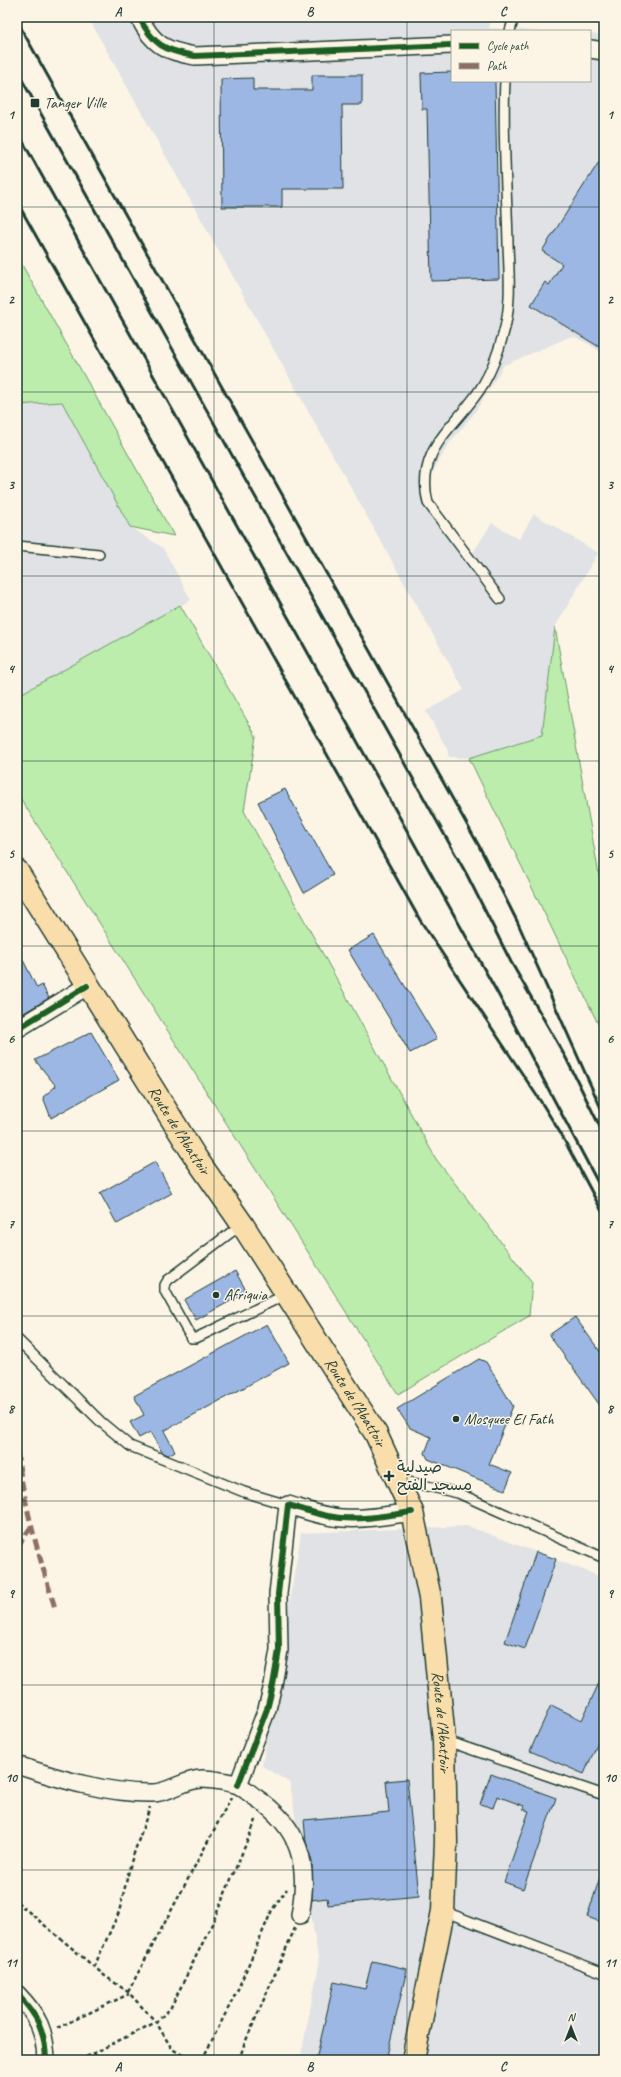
<svg xmlns="http://www.w3.org/2000/svg" width="621" height="2077" font-family="Caveat,'Playpen Sans Arabic',sans-serif">
	<style>
		.built { fill: #e0e2e5 }
		.green { fill: #bcedac; stroke: #6e9570 }
		.building { fill: #9db7e4; stroke: #1f3d34 }
		.lines { fill: none; stroke-linecap: round; stroke-linejoin: round }
		.lane-casing { stroke: #1f3d34; stroke-width: 12 }
		.street-casing { stroke: #1f3d34; stroke-width: 20 }
		.primary-casing { stroke: #1f3d34; stroke-width: 25 }
		.path { stroke: #1f3d34; stroke-width: 2.5; stroke-dasharray: 4 3; stroke-linecap: butt }
		.lane { stroke: #fcf5e5; stroke-width: 9 }
		.street { stroke: #fcf5e5; stroke-width: 17 }
		.primary { stroke: #f9deab; stroke-width: 22 }
		.rail { stroke: #1f3d34; stroke-width: 3 }
		.quiet { stroke: #8d6e63; stroke-width: 5; stroke-dasharray: 10 5; stroke-linecap: butt }
		.cycleway-casing { stroke: #fcf5e5; stroke-width: 8 }
		.cycleway { stroke: #1b5e20; stroke-width: 6 }
		.grid { fill: none; stroke: #1f3d34; stroke-width: 1; stroke-opacity: 0.55 }
		.poi-dot { fill: #1f3d34; stroke: #fcf5e5; stroke-width: 1.5 }
		.labels { text-anchor: middle; dominant-baseline: central; stroke-width: 3; stroke-linejoin: round; paint-order: stroke }
		.poi-label { font-size: 16px; fill: #1f3d34; stroke: #fcf5e5; text-anchor: start }
		.street-label { font-size: 16px; fill: #1f3d34; stroke: #fcf5e5 }
		.neatline { fill: none; stroke: #1f3d34; stroke-width: 1.5 }
		.grid-label { font-size: 13px; text-anchor: middle; font-weight: bold; fill: #1f3d34 }
	</style>
	<rect width="100%" height="100%" fill="#fcf5e5"/>
	<filter id="ink" filterUnits="userSpaceOnUse"><feTurbulence type="fractalNoise" baseFrequency=".025" numOctaves="2"/><feDisplacementMap in="SourceGraphic" scale="8" xChannelSelector="R" yChannelSelector="G"/><feConvolveMatrix kernelMatrix="1 2 1 2 8 2 1 2 1" color-interpolation-filters="sRGB"/></filter>
	<g filter="url(#ink)">
		<path class="built" d="M 88,17 L 492,17 L 489,28 L 542,31 L 452,31 L 452,81 L 590,81 L 590,34 L 604,35 L 604,355 L 589,344 L 572,336 L 504,365 L 473,415 L 448,445 L 434,470 L 429,485 L 432,502 L 472,554 L 492,523 L 519,539 L 534,514 L 598,553 L 555,627 L 542,735 L 469,758 L 449,757 L 447,749 L 426,711 L 464,690 Z
			M 62,402 L 130,527 L 163,548 L 191,600 L 17,696 L 17,405 Z
			M 468,1526 L 604,1578 L 604,2060 L 300,2060 L 319,1964 L 290,1783 L 262,1766 L 301,1533 Z"/>
		<path class="green" d="M 17,256 L 174,536 L 130,527 L 62,402 L 17,405 Z
			M 180,605 L 256,736 L 244,811 L 436,1159 L 532,1282 L 529,1316 L 398,1394 L 17,793 L 17,696 Z
			M 555,627 L 604,903 L 604,1036 L 469,758 L 542,735 Z"/>
		<path class="building" d="M 452,72 L 452,81 L 495,81 L 499,279 L 431,281 L 427,109 L 422,109 L 421,73 Z
			M 312,75 L 362,75 L 362,105 L 342,105 L 343,189 L 282,189 L 282,207 L 222,207 L 221,79 L 253,78 L 253,90 L 312,90 Z
			M 604,154 L 604,350 L 531,305 L 545,282 L 549,285 L 562,264 L 542,251 Z
			M 285,789 L 333,875 L 304,893 L 258,802 Z
			M 374,935 L 437,1039 L 410,1053 L 348,950 Z
			M 17,948 L 37,988 L 42,985 L 49,998 L 17,1017 Z
			M 91,1032 L 119,1080 L 51,1118 L 43,1097 L 56,1086 L 35,1060 Z
			M 155,1162 L 172,1193 L 117,1224 L 100,1193 Z
			M 235,1271 L 247,1292 L 196,1320 L 184,1300 Z
			M 575,1317 L 604,1357 L 604,1411 L 549,1335 Z
			M 267,1324 L 289,1363 L 164,1431 L 175,1451 L 168,1455 L 162,1452 L 150,1432 L 139,1438 L 130,1422 L 144,1415 L 134,1396 Z
			M 479,1359 L 486,1362 L 513,1406 L 489,1464 L 512,1473 L 505,1490 L 428,1459 L 425,1453 L 431,1437 L 410,1428 L 397,1409 Z
			M 536,1552 L 556,1559 L 525,1649 L 505,1642 Z
			M 604,1672 L 604,1729 L 584,1774 L 530,1751 L 551,1705 L 582,1720 Z
			M 491,1774 L 556,1798 L 523,1889 L 504,1882 L 529,1811 L 523,1809 L 524,1806 L 497,1796 L 493,1808 L 480,1804 Z
			M 407,1779 L 419,1896 L 328,1905 L 327,1898 L 312,1900 L 312,1862 L 306,1842 L 304,1820 L 389,1812 L 386,1781 Z
			M 602,1871 L 604,1871 L 604,1923 L 587,1917 Z
			M 372,1961 L 407,1969 L 386,2060 L 316,2060 L 334,1982 L 365,1989 Z"/>
		<g class="lines">
			<g class="lane-casing">
				<path id="lane" d="M 510,31 L 514,17
					M 17,546 L 99,554
					M 500,599 L 428,503 C 414,446 460,425 484,383 C 492,369 499,350 503,335 C 512,306 509,274 508,244 C 507,190 502,135 505,81
					M 242,1224 L 168,1280 L 165,1285 L 165,1291 L 189,1334 L 191,1338 L 196,1338 L 285,1295
					M 17,1339 L 101,1422 L 130,1446 L 244,1492 L 288,1505
					M 400,1480 L 458,1493 L 604,1558
					M 444,1740 L 604,1795
					M 443,1911 L 604,1973"/>
			</g>
			<g class="street-casing">
				<path id="street" d="M 139,17 C 153,45 165,51 195,56 L 452,45
					M 590,49 L 604,51
					M 17,1029 L 87,986
					M 17,1765 C 59,1779 109,1794 153,1793 C 169,1793 185,1779 202,1779 C 212,1779 229,1782 238,1785 C 244,1788 250,1794 255,1797 C 300,1827 310,1864 300,1915
					M 238,1785 L 267,1709 L 273,1685 L 279,1650 L 278,1594 L 288,1505 C 305,1510 324,1517 342,1518 C 365,1520 389,1515 412,1512
					M 17,1994 C 38,2016 45,2030 46,2060"/>
			</g>
			<g class="primary-casing">
				<g id="primary">
					<path id="s1" d="M 17,871 L 196,1158 L 242,1224 L 376,1434 L 412,1512 L 430,1598 L 444,1740 L 446,1842 L 443,1911 L 413,2060"/>
				</g>
			</g>
			<path class="path" d="M 17,1902 L 105,1976 L 128,1992 L 156,2022 L 172,2049 L 191,2060
				M 94,1967 L 119,1912 L 131,1862 L 150,1807
				M 128,1992 L 231,1798
				M 57,2028 L 129,1994
				M 94,2053 L 98,2060
				M 80,2060 L 156,2022 L 170,2009 L 212,1924 L 257,1818
				M 202,2060 L 238,1989 L 272,1910 L 287,1889
				M 239,2060 L 244,2045 L 295,1928"/>
			<use href="#lane" class="lane"/>
			<use href="#street" class="street"/>
			<use href="#primary" class="primary"/>
			<path class="rail" d="M 17,21 L 479,846 L 517,921 L 604,1115
				M 17,71 L 467,875 L 511,962 L 566,1058 L 604,1135
				M 17,131 L 497,992 L 604,1194
				M 17,202 L 420,920 L 543,1105 L 561,1134 L 604,1215"/>
			<path class="quiet" d="M 17,1451 C 24,1506 39,1556 55,1608
				M 17,1547 L 31,1527"/>
			<g class="cycleway-casing">
				<path id="cycleway" d="M 139,17 C 153,45 165,51 195,56 L 452,45
					M 17,1029 L 87,986
					M 238,1785 L 267,1709 L 273,1685 L 279,1650 L 278,1594 L 288,1505 C 305,1510 324,1517 342,1518 C 365,1520 389,1515 412,1512
					M 17,1994 C 38,2016 45,2030 46,2060"/>
			</g>
			<use href="#cycleway" class="cycleway"/>
		</g>
	</g>
	<path class="grid" d="M 214,17 L 214,2060M 407,17 L 407,2060M 17,207 L 604,207M 17,392 L 604,392M 17,576 L 604,576M 17,761 L 604,761M 17,946 L 604,946M 17,1131 L 604,1131M 17,1316 L 604,1316M 17,1501 L 604,1501M 17,1685 L 604,1685M 17,1870 L 604,1870"/>
	<g class="poi-dot">
		<rect x="30" y="98" width="10" height="10" rx="2"/>
		<circle cx="216" cy="1295" r="4"/>
		<circle cx="456" cy="1419" r="4"/>
		<path d="M387 1470h4v4h4v4h-4v4h-4v-4h-4v-4h4z"/>
	</g>
	<g class="labels">
		<g class="poi-label">
			<text x="44" y="103">Tanger Ville</text>
			<text x="224" y="1295">Afriquia</text>
			<text x="464" y="1419">Mosquee El Fath</text>
			<text x="397" y="1467">صيدلية<tspan x="397" dy="18">مسجد الفتح</tspan></text>
		</g>
		<g class="street-label">
			<text stroke="none"><textPath href="#s1" startOffset="306">Route de l’Abattoir</textPath></text>
			<text stroke="none"><textPath href="#s1" startOffset="630">Route de l’Abattoir</textPath></text>
			<text stroke="none"><textPath href="#s1" startOffset="966">Route de l’Abattoir</textPath></text>
		</g>
	</g>
	<rect width="621" height="2077" fill="none" stroke="#fcf5e5" stroke-width="44"/>
	<rect x="451" y="30" width="140" height="52" fill="#fcf5e5" stroke="#a4ab9e"/>
	<rect x="459" y="43" width="20" height="6" fill="#1b5e20" stroke="#a4ab9e"/>
	<text x="487" y="50" font-size="12" fill="#1f3d34">Cycle path</text>
	<rect x="459" y="63" width="20" height="6" fill="#8d6e63" stroke="#a4ab9e"/>
	<text x="487" y="70" font-size="12" fill="#1f3d34">Path</text>
	<g transform="translate(571 2027)" stroke="#fcf5e5" stroke-width="3" paint-order="stroke">
	<path d="M0-3L7 15L0 10L-7 15Z" fill="#1f3d34"/>
	<text y="-6" font-size="11" font-weight="bold" text-anchor="middle" fill="#1f3d34">N</text>
	</g>
	<rect x="22" y="22" width="577" height="2033" class="neatline"/>
	<g class="grid-label">
		<text x="118" y="16">A</text>
		<text x="310" y="16">B</text>
		<text x="503" y="16">C</text>
		<text x="11" y="119">1</text>
		<text x="610" y="119">1</text>
		<text x="11" y="304">2</text>
		<text x="610" y="304">2</text>
		<text x="11" y="489">3</text>
		<text x="610" y="489">3</text>
		<text x="11" y="673">4</text>
		<text x="610" y="673">4</text>
		<text x="11" y="858">5</text>
		<text x="610" y="858">5</text>
		<text x="11" y="1043">6</text>
		<text x="610" y="1043">6</text>
		<text x="11" y="1228">7</text>
		<text x="610" y="1228">7</text>
		<text x="11" y="1413">8</text>
		<text x="610" y="1413">8</text>
		<text x="11" y="1598">9</text>
		<text x="610" y="1598">9</text>
		<text x="11" y="1782">10</text>
		<text x="610" y="1782">10</text>
		<text x="11" y="1967">11</text>
		<text x="610" y="1967">11</text>
		<text x="118" y="2071">A</text>
		<text x="310" y="2071">B</text>
		<text x="503" y="2071">C</text>
	</g>
</svg>
